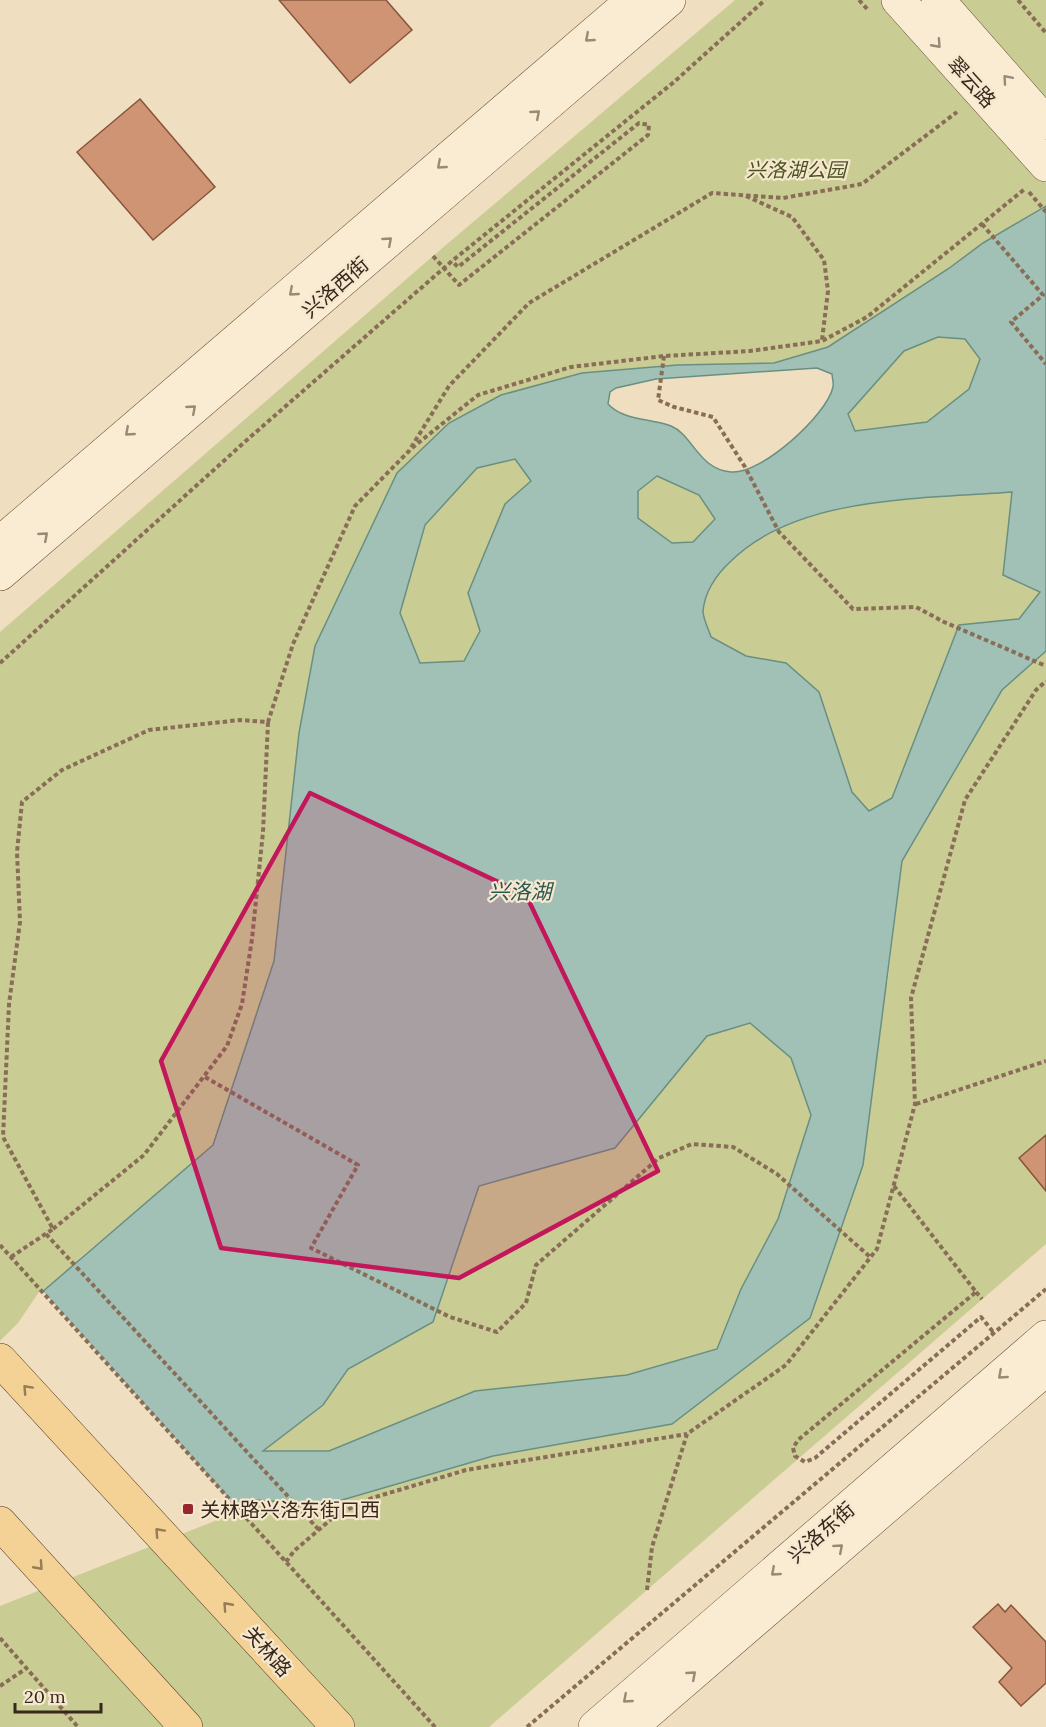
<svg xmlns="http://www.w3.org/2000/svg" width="1046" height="1727" font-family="Lora,'Noto Sans SC',serif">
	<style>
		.green { fill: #cacd93 }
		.water { fill: #a2c1b6; stroke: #698f83; stroke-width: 1.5; fill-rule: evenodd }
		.pier { fill: #efdebf }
		.building { fill: #cf9473; stroke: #88553c; stroke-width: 1.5 }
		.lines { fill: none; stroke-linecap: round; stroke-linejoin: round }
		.secondary-casing { stroke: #6a4f3a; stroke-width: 34 }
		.primary-casing { stroke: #553d2b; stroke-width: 34 }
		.path { stroke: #886e57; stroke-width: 4; stroke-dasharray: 4.5 3; stroke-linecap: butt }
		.secondary { stroke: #faecd2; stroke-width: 33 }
		.primary { stroke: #f4d195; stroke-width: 33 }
		.path-bridge { stroke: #886e57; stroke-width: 4; stroke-dasharray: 4.5 3; stroke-linecap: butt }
		.oneway { stroke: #988a77 }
		.oneway2 { stroke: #967c58 }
		.marked { fill: #c2185b; fill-opacity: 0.2; stroke: #c2185b; stroke-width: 4.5; stroke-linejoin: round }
		.poi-dot { fill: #99252d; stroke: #f6e8cf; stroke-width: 2 }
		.labels { text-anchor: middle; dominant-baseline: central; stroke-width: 4.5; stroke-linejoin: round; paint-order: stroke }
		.street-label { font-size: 20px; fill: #37271c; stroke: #f6e8cf }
		.park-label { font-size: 20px; font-style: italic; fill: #4b5422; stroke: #f6e8cf }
		.poi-label { font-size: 20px; fill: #37271c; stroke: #f6e8cf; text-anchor: start }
		.water-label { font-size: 21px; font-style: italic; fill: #2a5752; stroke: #f6e8cf }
	</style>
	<rect width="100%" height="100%" fill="#efdebf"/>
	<path class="green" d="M 735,0 L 1046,0 L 1046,206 L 983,243 L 948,269 L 828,347 L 774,363 L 677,365 L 501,395 L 299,733 L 274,961 L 213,1146 L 81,1257 L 0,1345 L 0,632 L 433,256 Z
		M 938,337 L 965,339 L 980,359 L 969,390 L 927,422 L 855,431 L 848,414 L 904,351 Z
		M 515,459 L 532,481 L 505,504 L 468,593 L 480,631 L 464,661 L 420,663 L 400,613 L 425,525 L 477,468 Z
		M 657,476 L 699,495 L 715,519 L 693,542 L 672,544 L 638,518 L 637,491 Z
		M 1012,492 L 1003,575 L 1041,591 L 1019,619 L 959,625 L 893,798 L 869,812 L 852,792 L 837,748 L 786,663 L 746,656 L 711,637 C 709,630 703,619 703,611 C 705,590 717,574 731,561 C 798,495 924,499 1012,492 Z
		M 1046,651 L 1046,1244 L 489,1727 L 0,1727 L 0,1603 L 200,1525 L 256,1500 L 325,1505 L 493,1456 L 809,1318 L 888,979 L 902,861 L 1002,690 Z
		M 750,1023 L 791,1058 L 811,1115 L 778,1219 L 741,1289 L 717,1349 L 627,1375 L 474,1391 L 329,1451 L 262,1451 L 323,1405 L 348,1369 L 433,1322 L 479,1186 L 615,1148 L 707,1036 Z"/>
	<path class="water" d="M 1046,206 L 1046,651 L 1002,690 L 902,861 L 863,1165 L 810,1318 L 672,1424 L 493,1456 L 325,1505 L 256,1500 L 200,1525 L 20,1325 L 41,1293 L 213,1145 L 274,961 L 299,733 L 315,646 L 397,473 L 449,423 L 501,395 L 582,373 L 677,365 L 774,363 L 828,347 L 948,269 L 983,243 ZM 938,337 L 965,339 L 980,359 L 969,389 L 927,422 L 855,431 L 848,414 L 904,351 ZM 817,368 L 832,374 C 832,377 834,383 833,387 C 827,415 761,475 731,472 C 698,469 693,435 671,426 C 649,418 624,421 608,404 L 610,392 L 616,388 L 656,379 ZM 515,459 L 531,481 L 505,504 L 468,593 L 480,631 L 464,661 L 420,663 L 400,613 L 425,525 L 477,468 ZM 657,476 L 699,495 L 715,519 L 693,542 L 672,543 L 638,518 L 638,491 ZM 1012,492 L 1003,575 L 1040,592 L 1019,619 L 959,625 L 892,798 L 869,811 L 852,792 L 819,692 L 786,663 L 746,656 L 711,637 C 709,630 703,619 703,611 C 705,590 717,574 731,561 C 798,495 924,499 1012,492 ZM 750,1023 L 791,1058 L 811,1115 L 778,1219 L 741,1289 L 717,1349 L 627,1375 L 475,1391 L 329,1451 L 263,1451 L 323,1405 L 348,1369 L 433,1322 L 479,1186 L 615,1148 L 707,1036 Z"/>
	<path class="pier" d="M 41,1289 L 240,1511 L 0,1606 L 0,1341 L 18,1323 Z"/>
	<path class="building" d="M 279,0 L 386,0 L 412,30 L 350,83 Z
		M 140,99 L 215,187 L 153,240 L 77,152 Z
		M 1046,1135 L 1046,1191 L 1019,1158 Z
		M 998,1604 L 1005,1612 L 1011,1605 L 1046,1642 L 1046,1683 L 1021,1706 L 999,1682 L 1012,1668 L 973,1627 Z"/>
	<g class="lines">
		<g class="secondary-casing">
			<path id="secondary" d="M 898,0 L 1046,165
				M 938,0 L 1046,123
				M 0,543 L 633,0
				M 0,574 L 669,0
				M 595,1727 L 1046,1337
				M 631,1727 L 1046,1369"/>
		</g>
		<g class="primary-casing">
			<path id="primary" d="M 0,1360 L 338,1727
				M 0,1523 L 186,1727"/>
		</g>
		<path class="path" d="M 859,0 L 869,11
			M 1018,0 L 1046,33
			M 1029,192 L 1046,212
			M 746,196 L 792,217 L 824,260 L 828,291 L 822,340
			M 982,224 L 1043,295 L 1011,322 L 1046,364
			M 433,256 L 459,285 L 648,135 L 649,125 L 639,123 L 458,267 L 452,261
			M 664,356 L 658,400 L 674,407 L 713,417 L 745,467 L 779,532 L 853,609 L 916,607 L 944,622 L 1046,666
			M 412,448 L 478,395 L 571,367 L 664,356 L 750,351 L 822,341 L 867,317 L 1026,188
			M 205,1077 L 358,1165 L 311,1248 L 450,1317 L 497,1332 L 526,1303 L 536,1265 L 659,1158 L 692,1144 L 733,1147 L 777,1174 L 870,1257
			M 916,1104 L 1046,1061
			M 894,1186 L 976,1292 L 798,1440 L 793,1448 L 795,1456 L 805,1462 L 815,1458 L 981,1317 L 994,1333
			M 53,1229 L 144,1155 L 227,1046 L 242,1004 L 252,939 L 263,832 L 268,722
			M 46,1234 L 319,1530
			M 0,1245 L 435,1727
			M 11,1257 L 53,1229 L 3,1137 L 9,1004 L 20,922 L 17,852 L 22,802 L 62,770 L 149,730 L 240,720 L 268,722 L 293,644 L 355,506 L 409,451 L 449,386 L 529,303 L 712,193 L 783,198 L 862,184 L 957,112
			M 976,1292 L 982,1299
			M 286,1562 L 294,1551 L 336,1515 L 372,1498 L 466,1470 L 687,1434
			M 647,1590 L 652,1547 L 687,1434 L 786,1365 L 877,1249 L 915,1104 L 911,998 L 965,800 L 1036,690 L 1046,681
			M 0,1638 L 78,1727
			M 0,1686 L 27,1668
			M 527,1727 L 1046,1289"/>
		<use href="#secondary" class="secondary"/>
		<use href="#primary" class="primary"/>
		<path class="path-bridge" d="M 0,663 L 248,439 L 452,261 L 674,82 L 765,0"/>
	</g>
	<defs><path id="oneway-chevron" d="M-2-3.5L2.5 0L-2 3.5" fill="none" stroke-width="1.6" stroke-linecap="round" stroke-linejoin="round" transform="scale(1.5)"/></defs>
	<g class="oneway">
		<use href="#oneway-chevron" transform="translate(589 38) rotate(139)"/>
		<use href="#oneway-chevron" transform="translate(937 44) rotate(48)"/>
		<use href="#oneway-chevron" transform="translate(1007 79) rotate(-131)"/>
		<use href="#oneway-chevron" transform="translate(536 114) rotate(-41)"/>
		<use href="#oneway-chevron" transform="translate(441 165) rotate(139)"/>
		<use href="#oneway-chevron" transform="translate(388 241) rotate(-41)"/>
		<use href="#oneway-chevron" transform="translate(293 292) rotate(139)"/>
		<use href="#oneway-chevron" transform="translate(192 409) rotate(-41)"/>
		<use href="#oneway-chevron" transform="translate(129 432) rotate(139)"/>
		<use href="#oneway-chevron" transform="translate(44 536) rotate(-41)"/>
		<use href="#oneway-chevron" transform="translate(1002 1375) rotate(139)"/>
		<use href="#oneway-chevron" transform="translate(839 1548) rotate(-41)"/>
		<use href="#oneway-chevron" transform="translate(775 1572) rotate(139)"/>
		<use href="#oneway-chevron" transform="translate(692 1675) rotate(-41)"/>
		<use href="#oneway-chevron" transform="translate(627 1699) rotate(139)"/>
	</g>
	<g class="oneway2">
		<use href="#oneway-chevron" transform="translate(27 1389) rotate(-133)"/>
		<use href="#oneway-chevron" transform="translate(159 1532) rotate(-133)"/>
		<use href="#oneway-chevron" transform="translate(39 1566) rotate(48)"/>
		<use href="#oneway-chevron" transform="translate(227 1606) rotate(-132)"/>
	</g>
	<path class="marked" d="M 310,793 L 526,895 L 658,1171 L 459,1278 L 221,1248 L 161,1061 Z"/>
	<rect class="poi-dot" x="182" y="1503" width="12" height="12" rx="3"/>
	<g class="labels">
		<g class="street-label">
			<text transform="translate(972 82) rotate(48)">翠云路</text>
			<text transform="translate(335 287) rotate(-41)">兴洛西街</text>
			<text transform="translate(821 1532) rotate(-41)">兴洛东街</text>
			<text transform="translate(268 1651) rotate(48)">关林路</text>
		</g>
		<g class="park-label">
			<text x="796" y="169">兴洛湖公园</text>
		</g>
		<g class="poi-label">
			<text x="200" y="1509">关林路兴洛东街口西</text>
		</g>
		<g class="water-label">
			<text x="520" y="891">兴洛湖</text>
		</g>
	</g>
	<path d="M15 1703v9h86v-9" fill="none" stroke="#37271c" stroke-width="3"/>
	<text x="24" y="1703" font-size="18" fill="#37271c" stroke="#f6e8cf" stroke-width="4.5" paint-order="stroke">20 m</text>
</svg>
